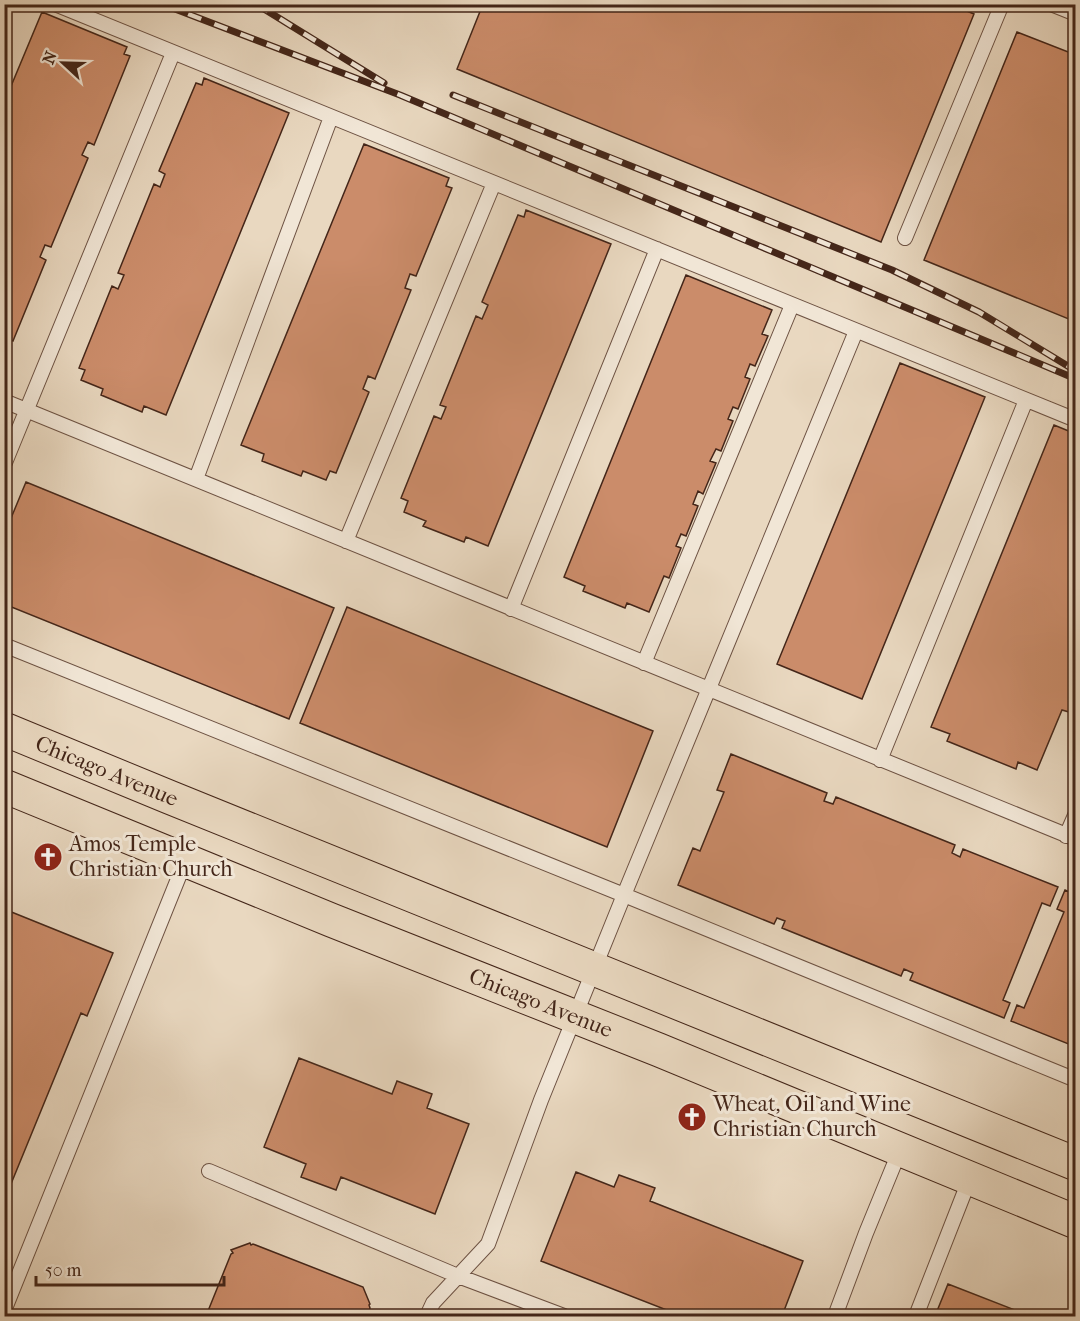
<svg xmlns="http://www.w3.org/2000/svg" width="1080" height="1321" font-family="'IM FELL French Canon',serif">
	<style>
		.building { fill: #cb8c6a; stroke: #442619; stroke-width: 1.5 }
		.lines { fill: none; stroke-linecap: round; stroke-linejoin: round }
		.service-casing { stroke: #6d5243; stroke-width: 16 }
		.primary-casing { stroke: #442619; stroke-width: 35 }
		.service { stroke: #f1e6d6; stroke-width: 14 }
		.primary { stroke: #e9d8c0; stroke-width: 33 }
		.rail-casing { stroke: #442619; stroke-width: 7 }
		.rail { stroke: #f1e6d6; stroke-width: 4.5; stroke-dasharray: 14; stroke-linecap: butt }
		.labels { text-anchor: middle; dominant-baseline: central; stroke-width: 6; stroke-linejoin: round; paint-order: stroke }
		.street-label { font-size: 22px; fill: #442619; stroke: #f1e6d6 }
		.poi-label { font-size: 22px; fill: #442619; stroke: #f1e6d6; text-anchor: start }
	</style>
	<rect width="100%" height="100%" fill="#e9d8c0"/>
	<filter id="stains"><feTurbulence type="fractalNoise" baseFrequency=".00333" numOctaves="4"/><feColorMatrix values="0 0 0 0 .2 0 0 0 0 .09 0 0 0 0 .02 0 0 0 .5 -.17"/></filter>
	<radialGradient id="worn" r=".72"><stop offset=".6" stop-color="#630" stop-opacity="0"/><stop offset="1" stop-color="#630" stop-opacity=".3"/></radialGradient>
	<path class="building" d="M 483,4 L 950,4 L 974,14 L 881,242 L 457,69 Z
		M 42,12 L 127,47 L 124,54 L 130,56 L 94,145 L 88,142 L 82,155 L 88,158 L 51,247 L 45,245 L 40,257 L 46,260 L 13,341 L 7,338 L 4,345 L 4,103 Z
		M 1017,32 L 1076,55 L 1076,322 L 924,260 Z
		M 204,78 L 289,113 L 166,415 L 144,406 L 142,412 L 101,395 L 103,389 L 81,380 L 85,370 L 79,368 L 112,286 L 118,289 L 124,275 L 118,273 L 154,184 L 160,187 L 165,174 L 159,171 L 196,83 L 202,85 Z
		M 364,144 L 449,178 L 446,186 L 452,188 L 416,276 L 410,274 L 405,288 L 411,290 L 375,379 L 368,376 L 363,389 L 369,392 L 336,473 L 330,471 L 326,480 L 303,471 L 301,476 L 262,461 L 264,454 L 241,445 Z
		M 526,210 L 611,244 L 488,546 L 466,537 L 464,542 L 423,526 L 426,521 L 404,512 L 408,501 L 401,498 L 434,416 L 441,419 L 446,407 L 440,405 L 476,316 L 482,319 L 488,305 L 482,302 L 518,215 L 524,217 Z
		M 686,275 L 772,310 L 762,334 L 768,336 L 755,366 L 750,364 L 745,377 L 750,379 L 738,409 L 733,407 L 728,419 L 733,421 L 721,451 L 716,449 L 710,461 L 716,463 L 703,494 L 698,491 L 693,504 L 698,506 L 686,536 L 681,534 L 676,546 L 681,548 L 669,578 L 664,576 L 649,612 L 627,603 L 625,608 L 583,591 L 585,586 L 564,577 Z
		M 900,363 L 985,397 L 862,699 L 777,664 Z
		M 1054,425 L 1076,434 L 1076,696 L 1069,712 L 1062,710 L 1037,770 L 1018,762 L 1016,769 L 947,741 L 950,734 L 931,727 Z
		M 26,482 L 334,608 L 289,719 L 4,604 L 4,535 Z
		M 347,607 L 653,731 L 607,847 L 300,723 Z
		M 731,754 L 827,793 L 824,801 L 833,804 L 836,797 L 955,845 L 952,853 L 960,857 L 963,849 L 1058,887 L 1050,906 L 1042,903 L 1003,1000 L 1010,1003 L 1004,1018 L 910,980 L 913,973 L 904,969 L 901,976 L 782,928 L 785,921 L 777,918 L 774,924 L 678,885 L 693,848 L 700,851 L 724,792 L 717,790 Z
		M 1065,890 L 1076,895 L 1076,1047 L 1011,1021 L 1017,1005 L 1024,1008 L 1064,912 L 1057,909 Z
		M 4,909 L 113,953 L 87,1016 L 81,1013 L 4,1201 Z
		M 299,1058 L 392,1094 L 397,1081 L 432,1094 L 427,1108 L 469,1124 L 435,1214 L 341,1177 L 336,1190 L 301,1177 L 306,1164 L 264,1147 Z
		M 576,1172 L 614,1187 L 619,1175 L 655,1188 L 650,1201 L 803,1261 L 782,1316 L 682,1316 L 541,1261 Z
		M 250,1243 L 251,1245 L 253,1244 L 363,1287 L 370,1304 L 369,1305 L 370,1308 L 367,1316 L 206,1316 L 231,1254 L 233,1253 L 231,1250 Z
		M 948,1284 L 1030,1316 L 935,1316 Z"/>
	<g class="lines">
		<g class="service-casing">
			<path id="service" d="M 55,4 L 1076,420
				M 1051,4 L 1076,14
				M 905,238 L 1002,4
				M 4,401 L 1076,839
				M 4,465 L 173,53
				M 196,479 L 331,117
				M 346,541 L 494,183
				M 511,609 L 657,249
				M 4,645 L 624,895 L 1076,1080
				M 644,663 L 792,305
				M 880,760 L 1026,400
				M 1066,836 L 1076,813
				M 209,1171 L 458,1276 L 564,1316
				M 4,1311 L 186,859
				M 427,1316 L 433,1303 L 488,1244 L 541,1100 L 624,895 L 856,331
				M 835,1316 L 866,1233 L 900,1150
				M 916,1316 L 970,1178"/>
		</g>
		<g class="primary-casing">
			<g id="primary">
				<path id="s1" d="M 4,729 L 169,797 L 1076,1164"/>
				<path id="s2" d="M 4,786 L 331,920 L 659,1050 L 1076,1222"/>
			</g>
		</g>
		<use href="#service" class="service"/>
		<use href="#primary" class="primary"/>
		<g class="rail-casing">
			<path id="rail" d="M 162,4 L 400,95 L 1076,379
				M 256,4 L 384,83
				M 453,95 L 892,270 L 979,312 L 1076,371"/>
		</g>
		<use href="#rail" class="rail"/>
	</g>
	<defs>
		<g id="church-disc" transform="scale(1.5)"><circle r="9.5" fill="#8f2418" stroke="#f1e6d6"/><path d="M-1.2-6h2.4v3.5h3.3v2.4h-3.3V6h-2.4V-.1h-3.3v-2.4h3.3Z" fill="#fff"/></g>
	</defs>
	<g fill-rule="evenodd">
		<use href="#church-disc" x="48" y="857"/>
		<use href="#church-disc" x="692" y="1117"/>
	</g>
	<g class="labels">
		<g class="street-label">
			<text stroke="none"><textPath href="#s1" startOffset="111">Chicago Avenue</textPath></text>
			<text stroke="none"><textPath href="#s2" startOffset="579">Chicago Avenue</textPath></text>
		</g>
		<g class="poi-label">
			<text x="69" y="844">Amos Temple<tspan x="69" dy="25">Christian Church</tspan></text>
			<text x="713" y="1104">Wheat, Oil and Wine<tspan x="713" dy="25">Christian Church</tspan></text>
		</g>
	</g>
	<rect width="1080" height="1321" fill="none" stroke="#e9d8c0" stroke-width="24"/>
	<rect x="6" y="6" width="1068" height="1309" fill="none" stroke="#442619" stroke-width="3"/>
	<rect x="12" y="12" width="1056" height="1297" fill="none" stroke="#442619" stroke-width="1.5"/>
	<g transform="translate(63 63) rotate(292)" stroke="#f1e6d6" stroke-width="4.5" paint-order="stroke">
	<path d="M0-4.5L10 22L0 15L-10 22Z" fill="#442619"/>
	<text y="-9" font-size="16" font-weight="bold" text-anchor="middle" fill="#442619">N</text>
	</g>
	<path d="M36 1276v9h188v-9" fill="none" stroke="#442619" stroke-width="3"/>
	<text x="45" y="1276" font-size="18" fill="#442619" stroke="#f1e6d6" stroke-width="4.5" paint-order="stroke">50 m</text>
	<rect width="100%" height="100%" filter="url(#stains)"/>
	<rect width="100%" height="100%" fill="url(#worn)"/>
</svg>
